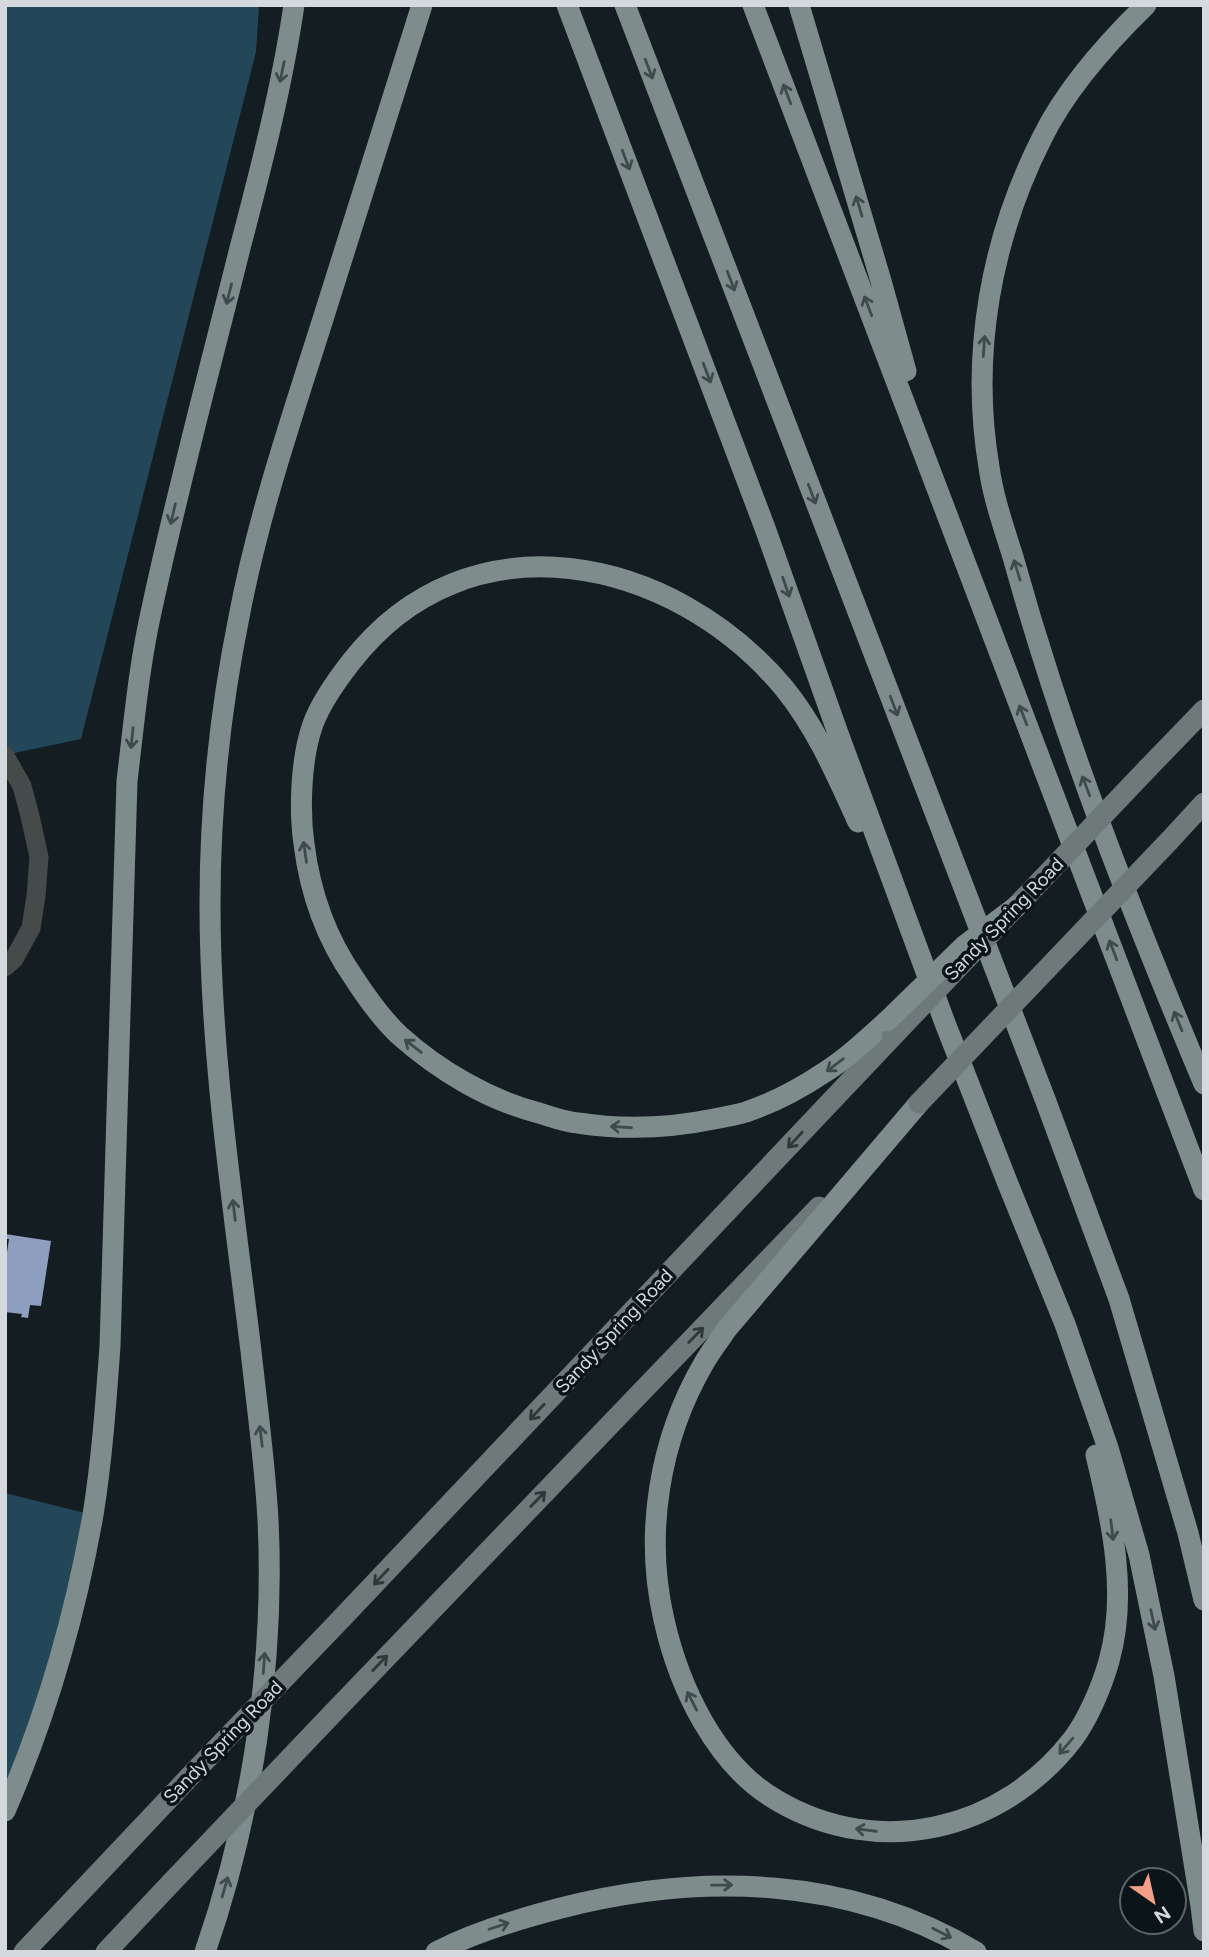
<svg xmlns="http://www.w3.org/2000/svg" width="1209" height="1957" font-family="Figtree,sans-serif">
	<style>
		.forest { fill: #234759 }
		.building { fill: #8e9ebf }
		.lines { fill: none; stroke-linecap: round; stroke-linejoin: round }
		.minor { stroke: #454a4b; stroke-width: 19 }
		.primary { stroke: #6e797a; stroke-width: 21 }
		.motorway { stroke: #7f8c8c; stroke-width: 21 }
		.primary-bridge { stroke: #6e797a; stroke-width: 21 }
		.motorway-bridge { stroke: #7f8c8c; stroke-width: 21 }
		.oneway { stroke: #3f4a4c }
		.oneway2 { stroke: #2e373a }
		.labels { text-anchor: middle; dominant-baseline: central; stroke-width: 7; stroke-linejoin: round; paint-order: stroke }
		.street-label { font-size: 19px; fill: #d3d9dc; stroke: #0b1418 }
	</style>
	<rect width="100%" height="100%" fill="#141d21"/>
	<path class="forest" d="M 5,5 L 259,5 L 256,52 L 81,739 L 5,755 Z
		M 5,1493 L 93,1515 L 5,1811 Z"/>
	<path class="building" d="M 5,1234 L 51,1241 L 41,1306 L 30,1305 L 28,1318 L 21,1317 L 22,1314 L 5,1312 L 5,1266 L 9,1239 L 5,1239 Z"/>
	<g class="lines">
		<path class="minor" d="M 5,756 L 22,786 L 30,816 L 39,857 L 36,896 L 31,928 L 14,959 L 5,967"/>
		<path class="primary" d="M 1148,768 L 1204,710
			M 1169,841 L 1204,803
			M 342,1618 L 892,1037
			M 333,1713 L 819,1207
			M 24,1952 L 196,1770
			M 106,1952 L 171,1883"/>
		<path class="motorway" d="M 567,5 L 765,528 L 839,736 L 945,1023 L 1008,1184 L 1065,1324 L 1108,1448 L 1139,1555 L 1164,1676 L 1201,1906 L 1204,1931
			M 625,5 L 1045,1099 L 1119,1299 L 1188,1533 L 1204,1600
			M 753,5 L 1204,1190
			M 799,5 L 881,281 L 906,371
			M 1146,5 C 1108,42 1066,89 1042,138 C 991,239 970,354 989,467 C 993,497 1004,528 1013,557 C 1025,600 1038,643 1052,686 C 1096,821 1149,953 1204,1084
			M 858,822 C 837,776 816,727 784,688 C 673,555 468,511 351,662 C 337,680 321,702 313,724 C 301,757 299,809 304,844 C 310,892 326,938 354,978 C 367,998 382,1019 399,1035 C 438,1070 488,1100 539,1113 C 552,1117 565,1122 578,1123 C 623,1130 670,1128 714,1119 C 725,1117 736,1115 746,1112 C 773,1103 801,1088 825,1072 C 848,1058 868,1038 887,1021
			M 919,1103 L 726,1330 C 719,1341 710,1352 704,1363 C 659,1440 644,1534 664,1620 C 679,1687 716,1766 778,1801 C 879,1860 1002,1831 1073,1739 C 1088,1719 1102,1686 1109,1661 C 1128,1594 1112,1521 1096,1455
			M 5,1811 C 46,1717 75,1616 93,1515 C 102,1459 106,1402 110,1346 L 127,781 C 134,723 139,665 152,608 C 178,487 210,368 240,248 C 261,168 282,87 294,5
			M 205,1952 C 252,1817 275,1663 268,1520 C 265,1463 257,1407 251,1351 C 233,1203 210,1054 210,904 C 210,809 220,711 239,617 C 258,516 292,417 323,319 C 356,215 389,110 422,5
			M 436,1952 C 475,1932 518,1919 561,1908 C 701,1872 849,1876 976,1952"/>
		<path class="primary-bridge" d="M 892,1037 L 1148,768
			M 919,1103 L 1169,841
			M 196,1770 L 342,1618
			M 171,1883 L 333,1713"/>
		<path class="motorway-bridge" d="M 887,1021 L 964,946 L 1017,906"/>
	</g>
	<defs><path id="oneway-shaft" d="M-6 0H5M1.5-3L5.5 0L1.5 3" fill="none" stroke-width="1.6" stroke-linecap="round" stroke-linejoin="round" transform="scale(1.75)"/></defs>
	<g class="oneway">
		<use href="#oneway-shaft" transform="translate(649 69) rotate(69)"/>
		<use href="#oneway-shaft" transform="translate(282 72) rotate(102)"/>
		<use href="#oneway-shaft" transform="translate(787 94) rotate(-111)"/>
		<use href="#oneway-shaft" transform="translate(626 160) rotate(69)"/>
		<use href="#oneway-shaft" transform="translate(859 206) rotate(-107)"/>
		<use href="#oneway-shaft" transform="translate(731 281) rotate(69)"/>
		<use href="#oneway-shaft" transform="translate(229 294) rotate(104)"/>
		<use href="#oneway-shaft" transform="translate(868 306) rotate(-111)"/>
		<use href="#oneway-shaft" transform="translate(984 346) rotate(-86)"/>
		<use href="#oneway-shaft" transform="translate(707 373) rotate(69)"/>
		<use href="#oneway-shaft" transform="translate(812 494) rotate(69)"/>
		<use href="#oneway-shaft" transform="translate(173 514) rotate(103)"/>
		<use href="#oneway-shaft" transform="translate(1017 570) rotate(-107)"/>
		<use href="#oneway-shaft" transform="translate(786 587) rotate(71)"/>
		<use href="#oneway-shaft" transform="translate(894 706) rotate(69)"/>
		<use href="#oneway-shaft" transform="translate(1023 715) rotate(-111)"/>
		<use href="#oneway-shaft" transform="translate(132 738) rotate(96)"/>
		<use href="#oneway-shaft" transform="translate(1086 786) rotate(-111)"/>
		<use href="#oneway-shaft" transform="translate(305 852) rotate(-98)"/>
		<use href="#oneway-shaft" transform="translate(1113 950) rotate(-111)"/>
		<use href="#oneway-shaft" transform="translate(1178 1021) rotate(-112)"/>
		<use href="#oneway-shaft" transform="translate(413 1046) rotate(-142)"/>
		<use href="#oneway-shaft" transform="translate(835 1065) rotate(143)"/>
		<use href="#oneway-shaft" transform="translate(621 1127) rotate(-176)"/>
		<use href="#oneway-shaft" transform="translate(234 1210) rotate(-97)"/>
		<use href="#oneway-shaft" transform="translate(261 1436) rotate(-97)"/>
		<use href="#oneway-shaft" transform="translate(1112 1530) rotate(83)"/>
		<use href="#oneway-shaft" transform="translate(1153 1620) rotate(78)"/>
		<use href="#oneway-shaft" transform="translate(264 1663) rotate(-86)"/>
		<use href="#oneway-shaft" transform="translate(692 1701) rotate(-117)"/>
		<use href="#oneway-shaft" transform="translate(1066 1746) rotate(131)"/>
		<use href="#oneway-shaft" transform="translate(866 1830) rotate(-173)"/>
		<use href="#oneway-shaft" transform="translate(722 1885) rotate(-1)"/>
		<use href="#oneway-shaft" transform="translate(225 1887) rotate(-74)"/>
		<use href="#oneway-shaft" transform="translate(499 1926) rotate(-18)"/>
		<use href="#oneway-shaft" transform="translate(942 1933) rotate(27)"/>
	</g>
	<g class="oneway2">
		<use href="#oneway-shaft" transform="translate(795 1140) rotate(133)"/>
		<use href="#oneway-shaft" transform="translate(696 1335) rotate(-46)"/>
		<use href="#oneway-shaft" transform="translate(537 1412) rotate(133)"/>
		<use href="#oneway-shaft" transform="translate(538 1499) rotate(-46)"/>
		<use href="#oneway-shaft" transform="translate(381 1577) rotate(133)"/>
		<use href="#oneway-shaft" transform="translate(380 1663) rotate(-46)"/>
	</g>
	<g class="labels">
		<g class="street-label">
			<text transform="translate(1004 919) rotate(-46)">Sandy Spring Road</text>
			<text transform="translate(614 1331) rotate(-47)">Sandy Spring Road</text>
			<text transform="translate(223 1742) rotate(-46)">Sandy Spring Road</text>
		</g>
	</g>
	<rect width="1209" height="1957" fill="none" stroke="#d3d9dc" stroke-width="14"/>
	<g transform="translate(1153 1901) rotate(146)"><circle r="33" fill="#0b1418" stroke="#5b6366" stroke-width="2"/>
	<path d="M0-5L12 26L0 18L-12 26Z" fill="#f39f85"/>
	<text y="-10" font-size="19" font-weight="bold" text-anchor="middle" fill="#d3d9dc">N</text>
	</g>
</svg>
